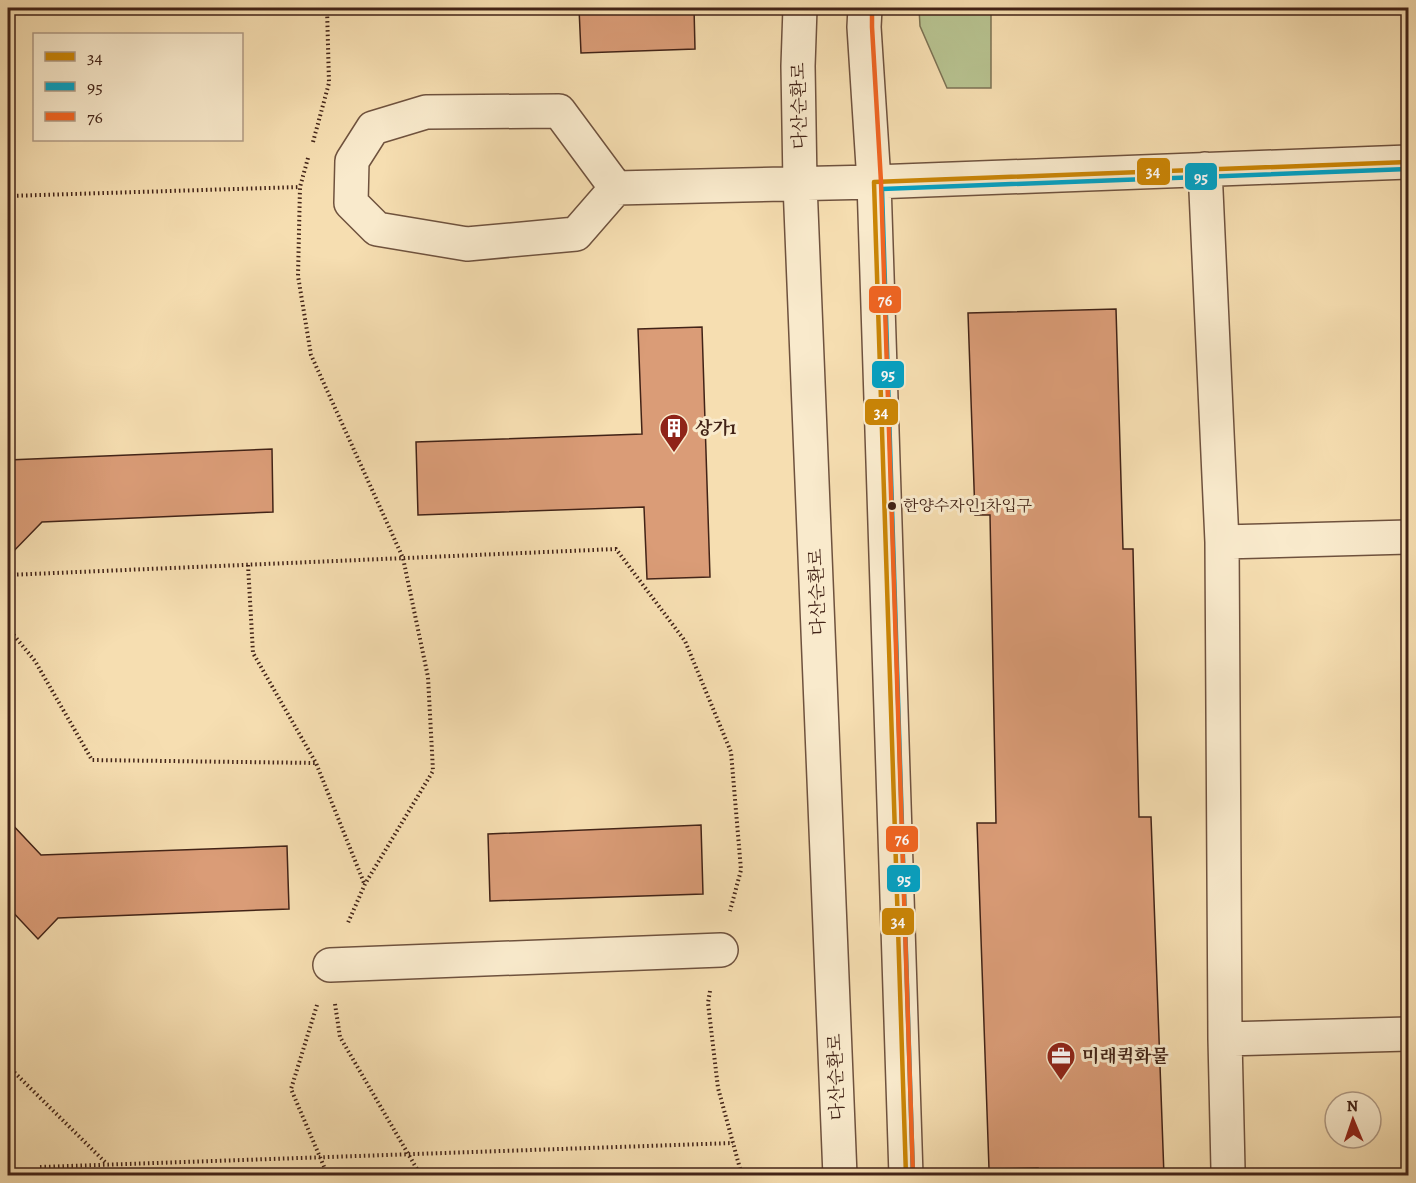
<svg xmlns="http://www.w3.org/2000/svg" width="1416" height="1183" font-family="Alegreya,'Noto Serif KR',serif">
	<style>
		.green { fill: #b7c290; stroke: #7c7254; stroke-width: 1.5 }
		.building { fill: #da9c77; stroke: #422317; stroke-width: 1.5 }
		.lines { fill: none; stroke-linecap: round; stroke-linejoin: round }
		.minor-casing { stroke: #6f523e; stroke-width: 36 }
		.path { stroke: #422317; stroke-width: 4; stroke-dasharray: 1.5 3; stroke-linecap: butt }
		.minor { stroke: #f9eacc; stroke-width: 33 }
		.bus-1-casing { stroke: #f9eacc; stroke-width: 9 }
		.bus-2-casing { stroke: #f9eacc; stroke-width: 9 }
		.bus-3-casing { stroke: #f9eacc; stroke-width: 9 }
		.bus-1 { stroke: #ca8506; stroke-width: 4.5 }
		.bus-2 { stroke: #03a2c5; stroke-width: 4.5 }
		.bus-3 { stroke: #f26522; stroke-width: 4.5 }
		.bus-dot { fill: #422317; stroke: #f9eacc; stroke-width: 2 }
		.labels { text-anchor: middle; dominant-baseline: central; stroke-width: 6; stroke-linejoin: round; paint-order: stroke }
		.bus-label { font-size: 16px; fill: #422317; stroke: #f9eacc; text-anchor: start }
		.street-label { font-size: 18px; fill: #422317; stroke: #f9eacc }
		.poi-label { font-size: 18px; font-weight: bold; fill: #422317; stroke: #f9eacc; text-anchor: start }
		.line-badge { stroke: #f9eacc; stroke-width: 2 }
		.badge-label { font-size: 16px; text-anchor: middle; font-weight: bold; fill: #fff }
	</style>
	<rect width="100%" height="100%" fill="#f6deb1"/>
	<filter id="stains"><feTurbulence type="fractalNoise" baseFrequency=".00333" numOctaves="4"/><feColorMatrix values="0 0 0 0 .2 0 0 0 0 .09 0 0 0 0 .02 0 0 0 .5 -.17"/></filter>
	<radialGradient id="worn" r=".72"><stop offset=".6" stop-color="#630" stop-opacity="0"/><stop offset="1" stop-color="#630" stop-opacity=".3"/></radialGradient>
	<path class="green" d="M 919,8 L 991,8 L 991,88 L 947,88 L 920,26 Z"/>
	<path class="building" d="M 579,8 L 694,8 L 695,49 L 581,53 Z
		M 1116,309 L 1123,549 L 1133,549 L 1139,817 L 1151,817 L 1164,1176 L 1038,1176 L 1038,1168 L 989,1169 L 977,823 L 996,823 L 990,515 L 975,515 L 968,313 Z
		M 702,327 L 710,577 L 647,579 L 644,507 L 418,515 L 416,442 L 642,434 L 638,329 Z
		M 272,449 L 273,512 L 42,522 L 8,557 L 8,460 Z
		M 8,820 L 41,855 L 287,846 L 289,909 L 58,918 L 38,939 L 8,907 Z
		M 701,825 L 703,894 L 490,901 L 488,834 Z"/>
	<g class="lines">
		<g class="minor-casing">
			<path id="minor" d="M 800,8 L 798,66 L 800,184 L 840,1176
				M 865,8 L 864,27 L 874,182 L 906,1176
				M 1205,169 L 1222,542 L 1225,1039 L 1228,1169
				M 616,188 L 559,111 L 426,112 L 373,128 L 352,161 L 351,203 L 377,229 L 467,244 L 576,234 L 616,188 L 874,182 L 1408,162
				M 1222,542 L 1408,537
				M 330,965 L 721,950
				M 1225,1039 L 1408,1034"/>
		</g>
		<path class="path" d="M 313,142 L 329,83 L 327,8
			M 308,158 L 300,187 L 298,276 L 311,355 L 403,558 L 428,677 L 433,771 L 365,884 L 347,925
			M 8,196 L 300,187
			M 248,565 L 253,653 L 316,763 L 364,883
			M 8,575 L 616,549 L 685,641 L 731,752 L 741,870 L 730,911
			M 8,628 L 35,661 L 92,760 L 316,763
			M 710,991 L 708,1003 L 718,1088 L 742,1176
			M 335,1004 L 340,1037 L 421,1176
			M 317,1005 L 291,1089 L 328,1176
			M 8,1066 L 107,1164
			M 40,1167 L 733,1143"/>
		<use href="#minor" class="minor"/>
		<g class="bus-1-casing">
			<path id="bus-1" d="M 906,1176 L 874,182 L 1408,162"/>
		</g>
		<g class="bus-2-casing">
			<path id="bus-2" d="M 913,1176 L 882,189 L 1408,169"/>
		</g>
		<g class="bus-3-casing">
			<path id="bus-3" d="M 872,8 L 872,27 L 881,182 L 913,1176"/>
		</g>
		<use href="#bus-1" class="bus-1"/>
		<use href="#bus-2" class="bus-2"/>
		<use href="#bus-3" class="bus-3"/>
	</g>
	<defs>
		<g id="building-pin" transform="scale(1.5)"><path d="M0 17L-7.5 6A9.5 9.5 0 1 1 7.5 6Z" fill="#8f2418" stroke="#f9eacc"/><path d="M-4-6H4V6H1V3H-1V6H-4ZM-2.5-4.3h1.7v1.8h-1.7ZM.8-4.3h1.7v1.8H.8ZM-2.5-1h1.7V.8h-1.7ZM.8-1h1.7V.8H.8Z" fill="#fff"/></g>
		<g id="office-pin" transform="scale(1.5)"><path d="M0 17L-7.5 6A9.5 9.5 0 1 1 7.5 6Z" fill="#8f2418" stroke="#f9eacc"/><path d="M-6-3h4V-5.5h4V-3h4V5H-6ZM-1-4.5V-3h2v-1.5ZM-6 0V1H6V0Z" fill="#fff"/></g>
	</defs>
	<g fill-rule="evenodd">
		<use href="#building-pin" x="674" y="428"/>
		<use href="#office-pin" x="1061" y="1056"/>
	</g>
	<circle class="bus-dot" cx="892" cy="506" r="5"/>
	<g class="labels">
		<g class="bus-label">
			<text x="903" y="506">한양수자인1차입구</text>
		</g>
		<g class="street-label">
			<text transform="translate(799 106) rotate(-91)">다산순환로</text>
			<text transform="translate(817 592) rotate(-92)">다산순환로</text>
			<text transform="translate(836 1077) rotate(-92)">다산순환로</text>
		</g>
		<g class="poi-label">
			<text x="695" y="428">상가1</text>
			<text x="1082" y="1056">미래퀵화물</text>
		</g>
	</g>
	<g class="line-badge">
		<rect x="1136" y="157" width="35" height="29" rx="6" fill="#ca8506"/>
		<rect x="1184" y="162" width="34" height="29" rx="6" fill="#03a2c5"/>
		<rect x="868" y="285" width="34" height="29" rx="6" fill="#f26522"/>
		<rect x="871" y="360" width="34" height="29" rx="6" fill="#03a2c5"/>
		<rect x="864" y="398" width="35" height="28" rx="6" fill="#ca8506"/>
		<rect x="885" y="825" width="34" height="28" rx="6" fill="#f26522"/>
		<rect x="886" y="864" width="35" height="29" rx="6" fill="#03a2c5"/>
		<rect x="881" y="907" width="34" height="29" rx="6" fill="#ca8506"/>
	</g>
	<g class="badge-label">
		<text x="1153" y="177">34</text>
		<text x="1201" y="183">95</text>
		<text x="885" y="306">76</text>
		<text x="888" y="380">95</text>
		<text x="881" y="418">34</text>
		<text x="902" y="845">76</text>
		<text x="904" y="885">95</text>
		<text x="898" y="927">34</text>
	</g>
	<rect width="1416" height="1183" fill="none" stroke="#f6deb1" stroke-width="30"/>
	<rect x="9" y="9" width="1398" height="1165" fill="none" stroke="#422317" stroke-width="3"/>
	<rect x="15" y="15" width="1386" height="1153" fill="none" stroke="#422317" stroke-width="1.5"/>
	<rect x="33" y="33" width="210" height="108" fill="#f9eacc" stroke="#b09a84" stroke-width="1.5"/>
	<rect x="45" y="52" width="30" height="9" fill="#ca8506" stroke="#b09a84" stroke-width="1.5"/>
	<text x="87" y="63" font-size="18" fill="#422317">34</text>
	<rect x="45" y="82" width="30" height="9" fill="#03a2c5" stroke="#b09a84" stroke-width="1.5"/>
	<text x="87" y="93" font-size="18" fill="#422317">95</text>
	<rect x="45" y="112" width="30" height="9" fill="#f26522" stroke="#b09a84" stroke-width="1.5"/>
	<text x="87" y="123" font-size="18" fill="#422317">76</text>
	<g transform="translate(1353 1120) rotate(358)"><circle r="28" fill="#f9eacc" stroke="#b09a84" stroke-width="1.5"/>
	<path d="M0-4.5L10 22L0 15L-10 22Z" fill="#8f2418"/>
	<text y="-9" font-size="16" font-weight="bold" text-anchor="middle" fill="#422317">N</text>
	</g>
	<rect width="100%" height="100%" filter="url(#stains)"/>
	<rect width="100%" height="100%" fill="url(#worn)"/>
</svg>
